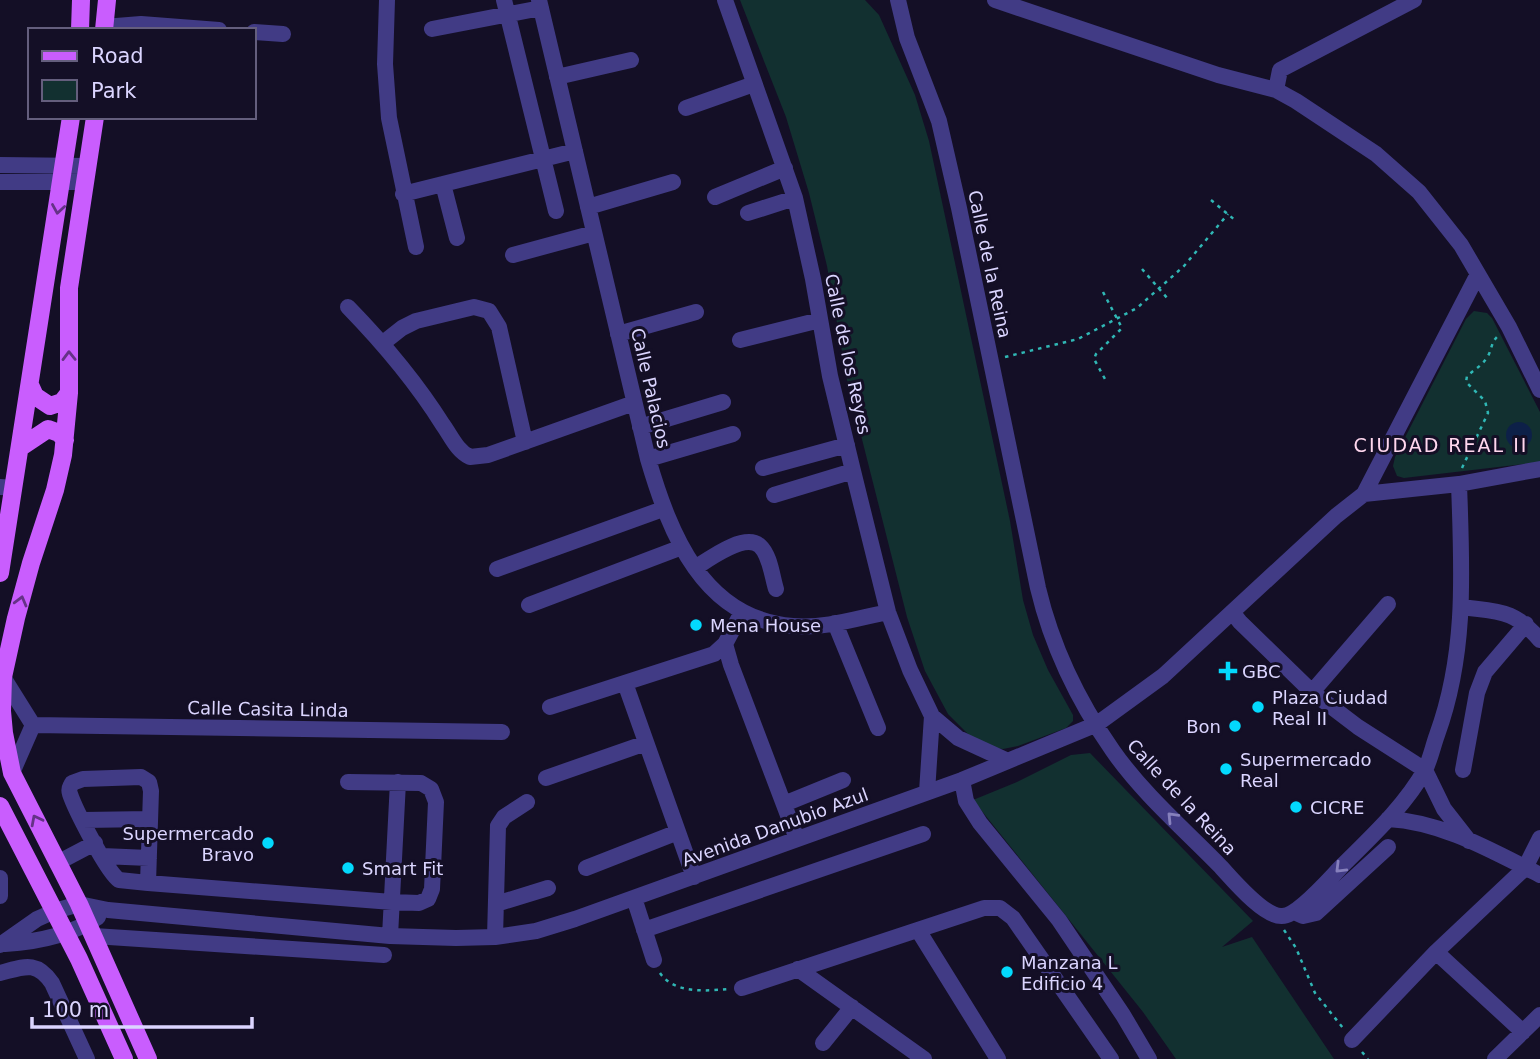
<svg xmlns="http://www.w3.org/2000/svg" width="1540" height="1059" font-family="'DejaVu Sans',sans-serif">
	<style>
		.green { fill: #123030 }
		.water { fill: #0d2048 }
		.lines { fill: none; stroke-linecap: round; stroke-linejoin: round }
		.path { stroke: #30b7b5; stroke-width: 2.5; stroke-dasharray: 3.5 5; stroke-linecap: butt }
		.minor { stroke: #413b85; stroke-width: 16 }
		.major { stroke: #c95dfe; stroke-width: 18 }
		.oneway { stroke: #653287 }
		.oneway2 { stroke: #8680bc }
		.poi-dot { fill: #03d9fd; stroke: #140f26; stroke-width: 2.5 }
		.labels { text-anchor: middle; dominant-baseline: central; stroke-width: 6; stroke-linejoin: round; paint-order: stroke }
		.street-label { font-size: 18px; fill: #dbd5ff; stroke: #140f26 }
		.poi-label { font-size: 18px; fill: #dbd5ff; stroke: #140f26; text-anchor: start }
		.neighbourhood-label { font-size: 19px; letter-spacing: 2px; fill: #ffd7ee; stroke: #140f26 }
	</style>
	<rect width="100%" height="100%" fill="#140f26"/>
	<path class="green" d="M 740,0 L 865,0 L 879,15 L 915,95 L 929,141 L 1010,521 L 1023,600 L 1033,635 L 1048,670 L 1073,715 L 1073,721 L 1066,728 L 1018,746 L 1003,749 L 990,748 L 973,739 L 948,714 L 925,671 L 907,617 L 847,380 L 827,266 L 809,193 L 786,117 Z
		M 1474,311 L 1487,313 L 1492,318 L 1540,412 L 1540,462 L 1404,478 L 1397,476 L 1393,466 L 1395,457 L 1466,319 Z
		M 1090,753 L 1253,921 L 1222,947 L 1252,937 L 1334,1059 L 1176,1059 L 1143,1012 L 973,800 L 1017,782 L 1071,755 Z"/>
	<path class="water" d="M1506 435a13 13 0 1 1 26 0a13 13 0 1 1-26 0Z"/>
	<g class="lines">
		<path class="path" d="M 1211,200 L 1236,221
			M 1142,269 L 1168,299
			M 1103,292 L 1122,328 L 1096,354 L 1094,359 L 1105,379
			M 1005,357 L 1078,339 L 1137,308 L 1184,266 L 1228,214
			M 1462,468 L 1488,413 L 1485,401 L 1466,382 L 1467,376 C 1475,369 1482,366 1488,356 C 1492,349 1491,342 1498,336
			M 1284,930 L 1296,948 L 1315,993 L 1343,1028
			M 660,973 C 674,994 706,991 728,989
			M 1362,1052 L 1368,1059"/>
		<path class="minor" d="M 387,0 L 385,64 L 389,118 L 416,247
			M 504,0 L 556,211
			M 539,0 L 648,459 C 670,534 703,619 793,626 C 824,629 858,618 888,612
			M 725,0 L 795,198 L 813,279 L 830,376 L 853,471 L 888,612 L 910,670 L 932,716 L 958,738 L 1008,761
			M 898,0 L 907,38 L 939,121 L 959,208 L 1038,588 C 1052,647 1078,701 1113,751 C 1143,794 1185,830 1221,867 C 1233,880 1264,917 1282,916 C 1298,916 1330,878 1342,866 C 1371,837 1404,807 1425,770 C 1430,760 1433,746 1437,735 C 1467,653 1462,570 1459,484
			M 995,0 L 1218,75 L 1276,90 L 1296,101 L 1376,154 L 1419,192 L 1461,245 L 1509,327 L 1540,390
			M 104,27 L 141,24 L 219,30
			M 432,29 L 541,8
			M 254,32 L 283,34
			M 557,77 L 631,60
			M 1276,90 L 1280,70 L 1414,0
			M 686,108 L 754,84
			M 0,165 L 86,166
			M 0,182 L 84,182
			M 443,184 L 457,238
			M 403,194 L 575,151
			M 715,197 L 785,168
			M 588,207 L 673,182
			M 748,213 L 795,198
			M 513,255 L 594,233
			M 348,307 C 384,344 416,382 443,425 C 451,436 457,451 470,457 L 488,455 L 634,403
			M 618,334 L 696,312
			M 740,340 L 820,320
			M 383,343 L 402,328 L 416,321 L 474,307 L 489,311 L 499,327 L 525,442
			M 640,427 L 723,402
			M 648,459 L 733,434
			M 763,468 L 847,445
			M 0,487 L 14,488
			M 1364,494 L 1459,484 L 1540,469
			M 774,495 L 853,471
			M 695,568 C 709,559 745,532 760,546 C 770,555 772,576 776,589
			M 497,569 L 663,509
			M 529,605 L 682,547
			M 1461,607 C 1499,612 1514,609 1540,640
			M 1232,612 L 1240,622 L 1312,692 L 1358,727 L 1425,770 L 1444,809 L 1469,841
			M 835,623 L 878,728
			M 725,644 L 731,665 L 797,839
			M 3,677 L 33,725
			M 625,683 L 694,877
			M 1312,692 L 1388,604
			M 550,707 L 714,654 L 725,644 L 742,612
			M 33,725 L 502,732
			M 1463,770 L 1477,693 L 1485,672 L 1526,624
			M 12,773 L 33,725
			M 546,778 L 646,743
			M 962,780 L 966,801 L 980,823 L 1059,920 L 1123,1015 L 1149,1059
			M 927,792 L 932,716
			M 784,804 L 843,780
			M 1388,819 C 1443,822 1492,851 1540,875
			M 83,820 L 150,819
			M 102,856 L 149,858
			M 57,863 L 95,843
			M 586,868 L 678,832
			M 0,878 L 0,896
			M 148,883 L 151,791 L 149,782 L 141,777 L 83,779 L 72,783 C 70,788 68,788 70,794 C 75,809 107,872 119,880 L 148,883 L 392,902 L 419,903 L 428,899 L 432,889 L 436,802 L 431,789 L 421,783 L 348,782
			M 634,898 L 654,960
			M 496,904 L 548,888
			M 1294,912 L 1303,916 L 1316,913 L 1388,847
			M 644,930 L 923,834
			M 918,930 L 998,1059
			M 94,936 L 384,955
			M 390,936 L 398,782
			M 495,937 L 498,826 L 504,817 L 527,802
			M 5,944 C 37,942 71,935 98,917
			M 0,945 L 37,919 L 55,911 L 79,904 L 108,910 L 390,936 L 456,938 L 495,937 L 536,931 L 575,919 L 962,780 L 1097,724 L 1163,676 L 1336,516 L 1364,494 L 1478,274
			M 1436,952 L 1523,1032
			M 798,969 L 924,1059
			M 0,973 C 24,967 36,960 52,983 L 87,1059
			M 742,988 L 984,908 L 1000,908 L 1013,918 L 1111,1059
			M 1352,1040 L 1436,952 L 1525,868 L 1540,838
			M 823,1043 L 852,1007
			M 1495,1059 L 1540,1015"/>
		<path class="major" d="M 80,30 L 81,0
			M 104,30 L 107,0
			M 95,117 L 69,288 L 69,393 L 63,455 L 55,490 L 31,563 L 16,618 L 3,677 L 2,711 L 4,733 L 12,773 L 79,904 L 148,1059
			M 30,385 L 35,396 L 50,406 L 62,402 L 69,393
			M 21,447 L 48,429 L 59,433 L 65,440
			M 0,573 L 71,117
			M 0,806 L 79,959 L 124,1059"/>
	</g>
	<defs><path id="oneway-chevron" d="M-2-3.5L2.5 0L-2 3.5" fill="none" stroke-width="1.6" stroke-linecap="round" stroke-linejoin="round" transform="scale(1.75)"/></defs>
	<g class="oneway">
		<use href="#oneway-chevron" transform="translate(58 209) rotate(99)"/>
		<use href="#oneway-chevron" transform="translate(69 356) rotate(-91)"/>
		<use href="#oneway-chevron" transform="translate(21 601) rotate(-75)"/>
		<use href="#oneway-chevron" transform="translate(36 820) rotate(-117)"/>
	</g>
	<g class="oneway2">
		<use href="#oneway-chevron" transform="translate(1172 817) rotate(-134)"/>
		<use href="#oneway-chevron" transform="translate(1340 868) rotate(135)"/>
	</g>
	<g class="poi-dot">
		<circle cx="696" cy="625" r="7"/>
		<path d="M1224.5 660.5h7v7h7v7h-7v7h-7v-7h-7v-7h7z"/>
		<circle cx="1258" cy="707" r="7"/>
		<circle cx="1235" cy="726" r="7"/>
		<circle cx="1226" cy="769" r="7"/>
		<circle cx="1296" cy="807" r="7"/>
		<circle cx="268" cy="843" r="7"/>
		<circle cx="348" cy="868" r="7"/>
		<circle cx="1007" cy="972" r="7"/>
	</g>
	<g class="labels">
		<g class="street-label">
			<text transform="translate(990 264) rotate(78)">Calle de la Reina</text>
			<text transform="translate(848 354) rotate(78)">Calle de los Reyes</text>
			<text transform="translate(651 388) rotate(77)">Calle Palacios</text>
			<text transform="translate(268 709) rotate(1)">Calle Casita Linda</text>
			<text transform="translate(1182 797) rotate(47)">Calle de la Reina</text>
			<text transform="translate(775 827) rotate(-20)">Avenida Danubio Azul</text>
		</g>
		<g class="poi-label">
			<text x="710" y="625">Mena House</text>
			<text x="1242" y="671">GBC</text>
			<text x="1272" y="697">Plaza Ciudad<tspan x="1272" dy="21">Real II</tspan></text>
			<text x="1221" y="726" text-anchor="end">Bon</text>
			<text x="1240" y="759">Supermercado<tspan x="1240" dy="21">Real</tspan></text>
			<text x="1310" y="807">CICRE</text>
			<text x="254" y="833" text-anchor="end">Supermercado<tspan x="254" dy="21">Bravo</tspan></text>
			<text x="362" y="868">Smart Fit</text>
			<text x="1021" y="962">Manzana L<tspan x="1021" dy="21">Edificio 4</tspan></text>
		</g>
		<g class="neighbourhood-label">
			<text x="1441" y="445">CIUDAD REAL II</text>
		</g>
	</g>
	<rect x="28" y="28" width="228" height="91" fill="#140f26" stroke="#645e7d" stroke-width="2"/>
	<rect x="42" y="51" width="35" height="10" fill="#c95dfe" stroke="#645e7d" stroke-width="2"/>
	<text x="91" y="63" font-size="21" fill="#dbd5ff">Road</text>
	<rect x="42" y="80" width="35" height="21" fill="#123030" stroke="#645e7d" stroke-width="2"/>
	<text x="91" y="98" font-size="21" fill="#dbd5ff">Park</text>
	<path d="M32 1017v10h220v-10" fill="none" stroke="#dbd5ff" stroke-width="3.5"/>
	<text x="42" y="1017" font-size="21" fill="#dbd5ff" stroke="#140f26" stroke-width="5" paint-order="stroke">100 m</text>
</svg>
